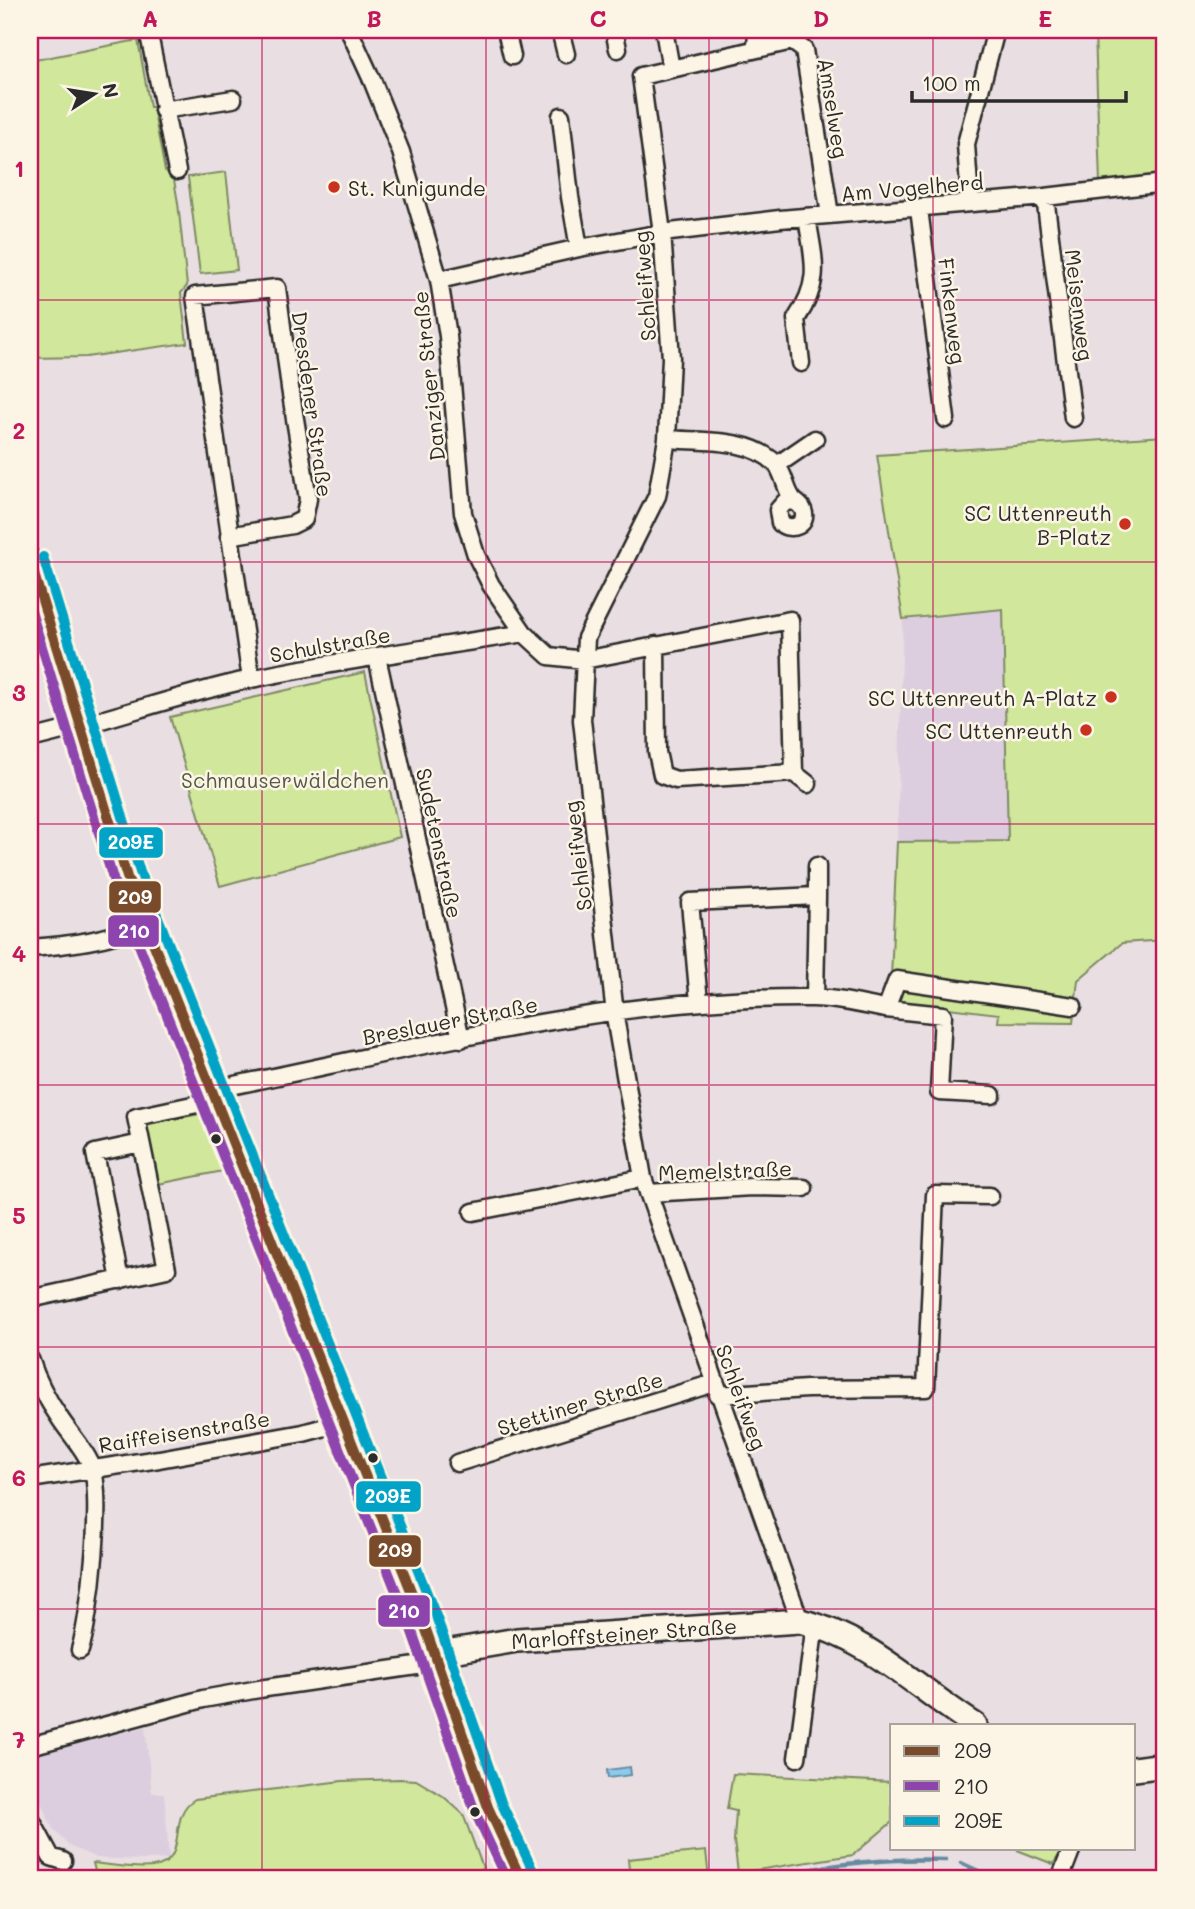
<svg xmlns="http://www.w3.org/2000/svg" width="1195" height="1909" font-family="Mali,sans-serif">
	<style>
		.built { fill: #dccedf }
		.green { fill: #d0e79c; stroke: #7e8964; stroke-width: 2 }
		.water { fill: #8dcbee; stroke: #668ba0; stroke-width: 2 }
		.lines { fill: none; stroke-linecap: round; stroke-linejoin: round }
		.stream { stroke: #668ba0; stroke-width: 4.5 }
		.street-casing { stroke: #2b2b2b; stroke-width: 21 }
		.secondary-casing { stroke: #2b2b2b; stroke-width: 28 }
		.street { stroke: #fcf5e5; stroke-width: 16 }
		.secondary { stroke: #fcf5e5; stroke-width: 23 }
		.bus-1-casing { stroke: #fcf5e5; stroke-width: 16 }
		.bus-2-casing { stroke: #fcf5e5; stroke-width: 16 }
		.bus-3-casing { stroke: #fcf5e5; stroke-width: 16 }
		.bus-1 { stroke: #7a4b2a; stroke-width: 10 }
		.bus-2 { stroke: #8e44ad; stroke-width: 10 }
		.bus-3 { stroke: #02a3c6; stroke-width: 10 }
		.grid { fill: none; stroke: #c2185b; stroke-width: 2; stroke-opacity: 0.55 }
		.poi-dot { fill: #c8321e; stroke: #fcf5e5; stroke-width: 2.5 }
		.bus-dot { fill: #2b2b2b; stroke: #fcf5e5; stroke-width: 2.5 }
		.labels { text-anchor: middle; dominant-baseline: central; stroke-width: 5; stroke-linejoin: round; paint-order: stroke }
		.street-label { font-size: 21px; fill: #2b2b2b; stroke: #fcf5e5 }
		.poi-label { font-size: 21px; fill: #2b2b2b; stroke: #fcf5e5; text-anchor: end }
		.park-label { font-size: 21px; fill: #545a47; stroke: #fcf5e5 }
		.line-badge { stroke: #fcf5e5; stroke-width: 2.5 }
		.badge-label { font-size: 19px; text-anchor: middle; font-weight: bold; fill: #fff }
		.neatline { fill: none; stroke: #c2185b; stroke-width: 2.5 }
		.grid-label { font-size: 23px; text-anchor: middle; font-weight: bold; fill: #c2185b }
	</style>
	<rect width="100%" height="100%" fill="#e9dee1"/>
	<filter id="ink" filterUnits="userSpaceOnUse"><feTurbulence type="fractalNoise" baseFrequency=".0143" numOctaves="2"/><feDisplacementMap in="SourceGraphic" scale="14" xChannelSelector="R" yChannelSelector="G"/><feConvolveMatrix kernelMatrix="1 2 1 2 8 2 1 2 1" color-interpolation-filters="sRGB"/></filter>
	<g filter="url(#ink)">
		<path class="built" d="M 1003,608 L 1008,842 L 897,842 L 903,619 Z
			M 145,1727 L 152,1793 L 164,1793 L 169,1859 L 144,1860 L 97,1858 L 71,1847 L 54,1830 L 40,1801 L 32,1756 Z"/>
		<path class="green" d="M 1095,30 L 1165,30 L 1165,176 L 1100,184 Z
			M 138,40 L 150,107 L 153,107 L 165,171 L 173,174 L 178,203 L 187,286 L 181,293 L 187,343 L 86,357 L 30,358 L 30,61 Z
			M 226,172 L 237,270 L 200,274 L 188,177 Z
			M 1165,436 L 1165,940 L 1122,943 L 1078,980 L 1073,1023 L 998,1022 L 999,1014 L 890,1001 L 897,842 L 1008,841 L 1003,609 L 903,619 L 877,455 Z
			M 365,672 L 400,837 L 220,886 L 170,717 Z
			M 200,1114 L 223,1171 L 158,1184 L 146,1124 Z
			M 733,1774 L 892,1782 L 892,1822 L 853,1855 L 738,1873 L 734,1841 L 736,1811 L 727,1809 Z
			M 400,1779 L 416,1780 L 443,1796 L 463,1814 L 483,1868 L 479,1871 L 481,1879 L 97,1879 L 93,1863 C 113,1865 134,1869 153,1867 C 191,1862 165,1816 195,1799 L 342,1781 Z
			M 1012,1848 L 1064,1848 L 1053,1864 Z
			M 706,1851 L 709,1879 L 630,1879 L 628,1859 Z"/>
		<path class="water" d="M 630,1767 L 631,1775 L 608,1778 L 607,1770 Z"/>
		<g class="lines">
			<path class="stream" d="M 961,1863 L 996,1879
				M 769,1879 C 828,1863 885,1858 946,1860"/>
			<g class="street-casing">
				<path id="street" d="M 148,30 L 177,171
					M 349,30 L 372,80 L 401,152 L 439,280 L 448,336 L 463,513 L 476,555 L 491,585 L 524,633 L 549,656 L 584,660 L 790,620 L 794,773 L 676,780 L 662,775 L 657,752 L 656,645
					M 506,30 L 512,56
					M 560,30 L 566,54
					M 614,30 L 618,49
					M 664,30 L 671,69
					M 756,48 L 757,30
					M 163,110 L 233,99
					M 561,116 L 570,197 L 579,248
					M 1045,197 L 1073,418
					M 970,202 L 966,144 L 996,30
					M 919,209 L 946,419
					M 439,280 L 579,248 L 662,233 L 780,219 L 1045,197 L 1165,183
					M 801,363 L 796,319 C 822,281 814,261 807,218
					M 667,439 C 701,442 750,437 776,464 C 784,473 785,488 792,498 C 795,503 801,504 803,510 C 809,525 791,532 780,523 L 778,510 L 785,502 L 793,501
					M 777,465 L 815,439
					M 229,536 L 292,525 L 304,519 L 308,499 L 290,388 L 277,288 L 195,296 L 251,679
					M 377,657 L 461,1039
					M 30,739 C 104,722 176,695 251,679 C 341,660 433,648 524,633
					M 794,773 L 808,784
					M 817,866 L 817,896
					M 30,948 C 70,945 107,940 145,925
					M 699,1002 L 690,902 L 817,896 L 815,998
					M 886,1009 L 943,1015 L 939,1092 L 992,1095
					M 211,1090 C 410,1050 609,996 813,998 C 837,998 862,1005 886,1009 L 897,980 L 1073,1006
					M 648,1193 L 752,1187 L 804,1188
					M 473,1212 L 643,1178
					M 120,1280 L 95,1153 L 141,1143
					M 30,1299 L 167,1269 L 136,1117 L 216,1100
					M 30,1359 C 37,1381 48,1401 61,1420 C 71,1435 84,1448 91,1465 C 104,1493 90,1618 80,1650
					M 718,1395 L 807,1389 L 926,1388 L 935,1195 L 990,1196
					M 457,1463 L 714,1383
					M 30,1479 L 159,1459 L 303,1433 L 344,1422
					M 800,1621 L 643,1178 L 616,1023 L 582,720 L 586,638 L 657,496 L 667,439 L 671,358 L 662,233 L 641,76 L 792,41 L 804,50 L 830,215
					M 30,1746 L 203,1699 L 259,1689 L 437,1663
					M 797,1758 L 815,1624
					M 30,1818 L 51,1857 L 63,1861
					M 1060,1879 L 1072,1848"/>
			</g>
			<g class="secondary-casing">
				<path id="secondary" d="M 30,561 L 127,877 L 423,1621 L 488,1807 L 521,1879
					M 434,1654 L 517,1640 L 800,1621 C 868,1637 918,1689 975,1725
					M 1134,1769 L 1165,1765"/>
			</g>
			<use href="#street" class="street"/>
			<use href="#secondary" class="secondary"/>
			<g class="bus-1-casing">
				<path id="bus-1" d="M 30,561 L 127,877 L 423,1621 L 488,1807 L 521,1879"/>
			</g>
			<g class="bus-2-casing">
				<path id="bus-2" d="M 30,608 L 114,882 L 410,1626 L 475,1812 L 506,1879"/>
			</g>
			<g class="bus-3-casing">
				<path id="bus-3" d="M 43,557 L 140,872 L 436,1616 L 501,1802 L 534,1873"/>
			</g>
			<use href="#bus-1" class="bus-1"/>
			<use href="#bus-2" class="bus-2"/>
			<use href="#bus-3" class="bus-3"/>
		</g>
	</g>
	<path class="grid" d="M 262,30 L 262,1879M 486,30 L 486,1879M 709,30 L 709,1879M 933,30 L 933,1725M 30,300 L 1165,300M 30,562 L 1165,562M 30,824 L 1165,824M 30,1085 L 1165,1085M 30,1347 L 1165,1347M 30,1609 L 1165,1609M 933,1848 L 933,1879"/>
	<g class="poi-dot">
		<circle cx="334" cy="187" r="7"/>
		<circle cx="1125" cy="524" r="7"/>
		<circle cx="1111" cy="697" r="7"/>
		<circle cx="1086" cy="730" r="7"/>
	</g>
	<g class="bus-dot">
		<circle cx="216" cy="1139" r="6"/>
		<circle cx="373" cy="1458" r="6"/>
		<circle cx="475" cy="1812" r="6"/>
	</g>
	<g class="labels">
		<g class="street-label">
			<text transform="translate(834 108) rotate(81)">Amselweg</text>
			<text transform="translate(912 187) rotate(-5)">Am Vogelherd</text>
			<text transform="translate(644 286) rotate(-94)">Schleifweg</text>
			<text transform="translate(1080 305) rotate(83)">Meisenweg</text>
			<text transform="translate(953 311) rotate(83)">Finkenweg</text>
			<text transform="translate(428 376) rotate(-96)">Danziger Straße</text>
			<text transform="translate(313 404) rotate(82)">Dresdener Straße</text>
			<text transform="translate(330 644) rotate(-10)">Schulstraße</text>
			<text transform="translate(440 843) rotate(78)">Sudetenstraße</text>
			<text transform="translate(577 856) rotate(-97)">Schleifweg</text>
			<text transform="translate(450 1020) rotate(-11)">Breslauer Straße</text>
			<text transform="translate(725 1170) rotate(-2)">Memelstraße</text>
			<text transform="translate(742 1397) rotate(70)">Schleifweg</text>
			<text transform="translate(580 1403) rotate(-17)">Stettiner Straße</text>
			<text transform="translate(184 1431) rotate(-9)">Raiffeisenstraße</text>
			<text transform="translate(624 1633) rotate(-4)">Marloffsteiner Straße</text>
		</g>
		<g class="poi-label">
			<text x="348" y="187" text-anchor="start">St. Kunigunde</text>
			<text x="1111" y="512">SC Uttenreuth<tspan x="1111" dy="24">B-Platz</tspan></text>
			<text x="1097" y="697">SC Uttenreuth A-Platz</text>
			<text x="1072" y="730">SC Uttenreuth</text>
		</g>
		<g class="park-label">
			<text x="285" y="779">Schmauserwäldchen</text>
		</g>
	</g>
	<g class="line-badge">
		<rect x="98" y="826" width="66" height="33" rx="7" fill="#02a3c6"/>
		<rect x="108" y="880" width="54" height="34" rx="7" fill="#7a4b2a"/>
		<rect x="107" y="914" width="53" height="34" rx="7" fill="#8e44ad"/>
		<rect x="355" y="1480" width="67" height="33" rx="7" fill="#02a3c6"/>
		<rect x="368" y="1534" width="54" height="34" rx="7" fill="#7a4b2a"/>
		<rect x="377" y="1594" width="54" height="34" rx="7" fill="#8e44ad"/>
	</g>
	<g class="badge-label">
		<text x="131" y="849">209E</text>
		<text x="135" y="904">209</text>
		<text x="134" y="938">210</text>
		<text x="388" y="1503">209E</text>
		<text x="395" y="1557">209</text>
		<text x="404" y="1618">210</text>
	</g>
	<rect width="1195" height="1909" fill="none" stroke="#fcf5e5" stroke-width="77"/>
	<rect x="890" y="1724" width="245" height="126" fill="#fcf5e5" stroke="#a8a49b" stroke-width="2"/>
	<rect x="904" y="1746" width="35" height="10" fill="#7a4b2a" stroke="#a8a49b" stroke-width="2"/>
	<text x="954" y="1758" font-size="21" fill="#2b2b2b">209</text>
	<rect x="904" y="1781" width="35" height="10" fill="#8e44ad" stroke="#a8a49b" stroke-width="2"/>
	<text x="954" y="1794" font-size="21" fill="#2b2b2b">210</text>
	<rect x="904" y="1816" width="35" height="10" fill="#02a3c6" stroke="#a8a49b" stroke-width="2"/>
	<text x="954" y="1828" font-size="21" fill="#2b2b2b">209E</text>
	<g transform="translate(94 94) rotate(78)" stroke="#fcf5e5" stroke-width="5" paint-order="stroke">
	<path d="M0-5L12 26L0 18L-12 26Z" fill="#2b2b2b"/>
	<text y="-10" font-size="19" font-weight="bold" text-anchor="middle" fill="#2b2b2b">N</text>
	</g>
	<path d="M912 91v10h214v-10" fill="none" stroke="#2b2b2b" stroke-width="3.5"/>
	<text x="922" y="91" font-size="21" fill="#2b2b2b" stroke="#fcf5e5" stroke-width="5" paint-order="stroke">100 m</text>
	<rect x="38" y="38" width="1118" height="1832" class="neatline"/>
	<g class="grid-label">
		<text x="150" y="27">A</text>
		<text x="374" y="27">B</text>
		<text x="598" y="27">C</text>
		<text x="821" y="27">D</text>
		<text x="1045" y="27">E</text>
		<text x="19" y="177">1</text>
		<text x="19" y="439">2</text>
		<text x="19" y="701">3</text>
		<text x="19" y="962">4</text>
		<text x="19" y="1224">5</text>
		<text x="19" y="1486">6</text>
		<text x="19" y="1748">7</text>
	</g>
</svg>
